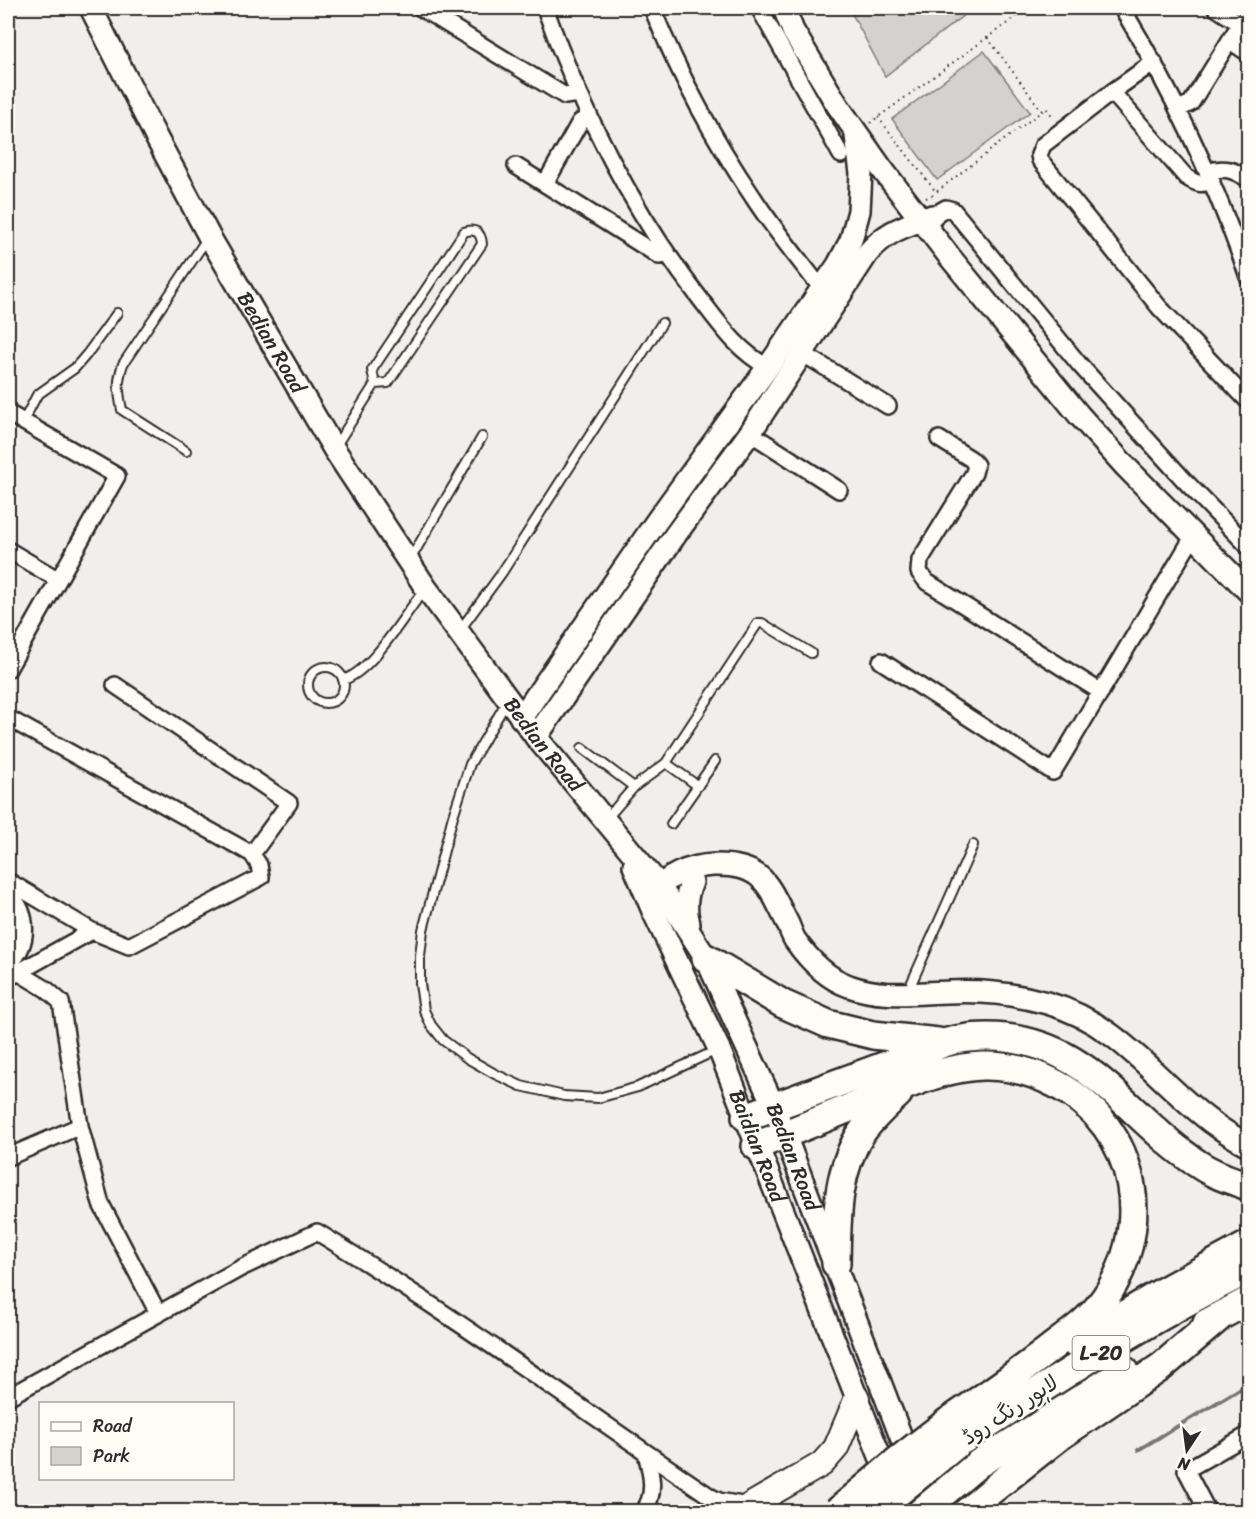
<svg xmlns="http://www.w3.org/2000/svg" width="1256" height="1519" font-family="Sriracha,'Playpen Sans Arabic',sans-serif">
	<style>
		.green { fill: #d3d2cf; stroke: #7f7e7d; stroke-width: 1.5 }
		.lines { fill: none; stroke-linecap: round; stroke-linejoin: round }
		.stream { stroke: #777775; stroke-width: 4 }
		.lane-casing { stroke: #2b2b2b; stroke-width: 12 }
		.street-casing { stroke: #2b2b2b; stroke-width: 20 }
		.secondary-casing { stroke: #2b2b2b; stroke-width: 26 }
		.primary-casing { stroke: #2b2b2b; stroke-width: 28 }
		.highway-casing { stroke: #2b2b2b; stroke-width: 32 }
		.path { stroke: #2b2b2b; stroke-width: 2; stroke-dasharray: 1.5 4.5; stroke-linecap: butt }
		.lane { stroke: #fdfcf7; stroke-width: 8 }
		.street { stroke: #fdfcf7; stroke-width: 15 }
		.secondary { stroke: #fdfcf7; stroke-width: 21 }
		.primary { stroke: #fdfcf7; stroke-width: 24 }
		.highway { stroke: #fdfcf7; stroke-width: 27 }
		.highway-bridge-casing { stroke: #2b2b2b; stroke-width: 32; stroke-linecap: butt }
		.highway-bridge { stroke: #fdfcf7; stroke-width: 27 }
		.labels { text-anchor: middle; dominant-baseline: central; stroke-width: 5; stroke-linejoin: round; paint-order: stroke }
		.shield { fill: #fdfcf7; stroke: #6a6a68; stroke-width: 1.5 }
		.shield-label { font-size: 20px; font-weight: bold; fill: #2b2b2b }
		.street-label { font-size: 21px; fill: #2b2b2b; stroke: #fdfcf7 }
	</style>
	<rect width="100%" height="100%" fill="#f0efeb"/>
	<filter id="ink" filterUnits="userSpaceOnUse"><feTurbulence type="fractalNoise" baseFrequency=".0167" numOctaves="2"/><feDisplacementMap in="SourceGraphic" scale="12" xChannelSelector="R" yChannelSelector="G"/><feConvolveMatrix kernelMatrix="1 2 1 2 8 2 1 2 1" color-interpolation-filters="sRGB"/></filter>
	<g filter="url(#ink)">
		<path class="green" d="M 849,8 L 973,8 L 885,76 Z
			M 984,51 L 1030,112 L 937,180 L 892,119 Z"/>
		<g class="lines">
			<path class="stream" d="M 1138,1450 L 1248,1384"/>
			<g class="lane-casing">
				<path id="lane" d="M 23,422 L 37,395 L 75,368 L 87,354 L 117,313
					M 335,447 L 375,384 L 372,370 L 464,232 C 475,228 481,232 482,244 L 388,383 L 375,384
					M 186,451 L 122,410 C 118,390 117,382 123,364 L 208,237
					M 411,558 L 482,437
					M 460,630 L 501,574 L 662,323
					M308 685a18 18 0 1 1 36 0a18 18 0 1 1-36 0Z
					M 343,680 C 373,671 405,613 425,589
					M 506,703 L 470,764 L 453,816 L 423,930 L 420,956 L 420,984 L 424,1010 L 431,1025 L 443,1040 L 467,1058 L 495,1074 L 521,1086 L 564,1096 L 598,1098 L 638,1087 L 719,1049
					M 582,748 L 634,787
					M 666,763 L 698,786
					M 607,818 L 634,787 L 666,763 L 758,623 L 762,623 L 811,653
					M 671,824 L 715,761
					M 908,991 L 973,845"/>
			</g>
			<g class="street-casing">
				<path id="street" d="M 421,8 L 565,96 L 578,94
					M 545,8 C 581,110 634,214 701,300 C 721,326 739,352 768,367
					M 652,8 C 679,74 713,138 753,197 C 771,225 792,251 813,278 L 824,286
					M 759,8 L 841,155
					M 1122,8 C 1173,93 1216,183 1248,277
					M 1216,8 L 1248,29
					M 1230,41 L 1248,53
					M 1154,62 L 1112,92 L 1043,145 L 1039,155 L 1040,160 L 1159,307 L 1248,401
					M 1112,92 L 1186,177 C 1195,183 1201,186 1212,181
					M 1179,109 L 1191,103 L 1240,24
					M 516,166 L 653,252 L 659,256 L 668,255
					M 1208,172 C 1224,166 1234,170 1248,179
					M 545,184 L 580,122 L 589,117
					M 932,216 L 946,208 L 953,210 L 1079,364 L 1184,480 L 1248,546
					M 802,353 L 888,406
					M 8,413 L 117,476 L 8,669
					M 750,433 L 839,490
					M 939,439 L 971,459 L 976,465 L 974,473 L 920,560 L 919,572 L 927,582 L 1101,692
					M 8,550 L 57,579
					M 881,661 L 1053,772 L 1194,535
					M 115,685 L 289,803 L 252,854
					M 8,718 L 252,854 L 259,865 L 261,877 L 129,946 L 92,931
					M 8,881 L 92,931 L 8,978
					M 8,966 L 46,989 L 61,1002 L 80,1126 L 8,1157
					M 80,1126 L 101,1204 L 158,1313
					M 8,1397 L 241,1268 L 317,1232 C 452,1314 580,1408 711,1497 L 719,1501 L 748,1506
					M 643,1512 C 657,1494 651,1473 646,1453
					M 1208,1512 L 1186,1470 L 1248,1435"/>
			</g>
			<g class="secondary-casing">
				<g id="secondary">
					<path id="s1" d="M 91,8 L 156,137 L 209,236 L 334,449 L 426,588 L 536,737 L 659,885 L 706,958 L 774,1107 L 930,1512"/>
					<path d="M 784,8 L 793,31 L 838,106 L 882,169 L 949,256 L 1079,415 L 1126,467 L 1248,591"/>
					<path d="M 521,718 L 656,522 L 768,367 L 838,265 L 851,240 L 859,211 L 861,173 L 856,136"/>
					<path d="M 536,737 L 676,534 L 750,433 L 867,254 C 887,230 904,227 932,216"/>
					<path id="s2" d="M 634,866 L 653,911 L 719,1049 L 902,1512"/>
					<path d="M 650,894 C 669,876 688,866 714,865 C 764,864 768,885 788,924 C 790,929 792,935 795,940 C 809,960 826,978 849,986 C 881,998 915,993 948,992 C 980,990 1015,994 1047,1003 C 1119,1023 1154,1079 1210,1121 C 1222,1130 1235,1138 1248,1145"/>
					<path d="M 8,897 C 26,915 26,943 8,961"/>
					<path d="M 689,924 C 685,909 685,896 692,882"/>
				</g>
			</g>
			<g class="primary-casing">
				<path id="primary" d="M 739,1512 L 822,1464 L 836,1448 L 857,1398"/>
			</g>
			<g class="highway-casing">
				<path id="highway" d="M 706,958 L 783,1004 L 828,1024 L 873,1035 L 938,1042
					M 746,1117 L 930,1049 C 947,1040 969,1037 988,1037 C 1088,1038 1125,1116 1198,1164 C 1214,1175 1231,1180 1248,1186
					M 756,1146 C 795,1130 835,1114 874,1098 C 908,1085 945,1067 982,1066 C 1008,1065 1033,1072 1056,1084 C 1140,1128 1156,1231 1100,1305 C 1087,1322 1069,1334 1052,1347 C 1019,1373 984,1397 949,1421
					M 836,1264 C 837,1219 836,1171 862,1132 C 872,1118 885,1106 898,1094
					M 1207,1323 L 1248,1301
					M 1076,1344 L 1167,1289 L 1248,1245
					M 958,1443 C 1053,1382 1147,1319 1248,1270
					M 978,1464 L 1125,1371
					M 964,1512 L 1060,1436 L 1161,1367 L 1223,1314"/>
			</g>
			<path class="path" d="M 1042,111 L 1046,108 L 1054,118
				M 878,117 L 936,192 L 1042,111 L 987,37
				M 870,123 L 1028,8
				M 926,198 L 937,193"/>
			<use href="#lane" class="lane"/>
			<use href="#street" class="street"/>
			<use href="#secondary" class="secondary"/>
			<use href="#primary" class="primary"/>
			<use href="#highway" class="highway"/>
			<g class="highway-bridge-casing">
				<path id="highway-bridge" d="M 837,1512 L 896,1462 L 949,1421
					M 874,1512 L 958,1443
					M 921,1512 L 978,1464"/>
			</g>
			<use href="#highway-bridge" class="highway-bridge"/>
		</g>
	</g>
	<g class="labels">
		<rect class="shield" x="1072.5" y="1336" width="57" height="34" rx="4.5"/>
		<g class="shield-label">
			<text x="1101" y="1353">L-20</text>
		</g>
		<g class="street-label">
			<text stroke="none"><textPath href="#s1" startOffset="380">Bedian Road</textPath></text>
			<text stroke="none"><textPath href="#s1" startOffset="866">Bedian Road</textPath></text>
			<text stroke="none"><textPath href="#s2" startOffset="306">Baidian Road</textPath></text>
			<text stroke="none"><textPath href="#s1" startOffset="1352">Bedian Road</textPath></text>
			<text transform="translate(1010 1410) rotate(-33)">لاہور رنگ روڈ</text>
		</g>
	</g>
	<rect width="1256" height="1519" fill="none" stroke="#fdfcf7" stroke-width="30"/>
	<rect x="15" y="15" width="1226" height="1489" fill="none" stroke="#2b2b2b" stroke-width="2" filter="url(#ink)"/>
	<rect x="39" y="1402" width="195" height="78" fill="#fdfcf7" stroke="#a9a8a5" stroke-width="1.5"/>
	<rect x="51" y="1422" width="30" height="9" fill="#fdfcf7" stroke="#a9a8a5" stroke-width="1.5"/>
	<text x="93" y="1432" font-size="18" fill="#2b2b2b">Road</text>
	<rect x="51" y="1447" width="30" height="18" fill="#d3d2cf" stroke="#a9a8a5" stroke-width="1.5"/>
	<text x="93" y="1462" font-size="18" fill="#2b2b2b">Park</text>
	<g transform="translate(1187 1450) rotate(193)" stroke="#fdfcf7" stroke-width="4.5" paint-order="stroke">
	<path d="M0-4.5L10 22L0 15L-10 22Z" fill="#2b2b2b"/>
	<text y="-9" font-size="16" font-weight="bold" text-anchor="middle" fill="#2b2b2b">N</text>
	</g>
</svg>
